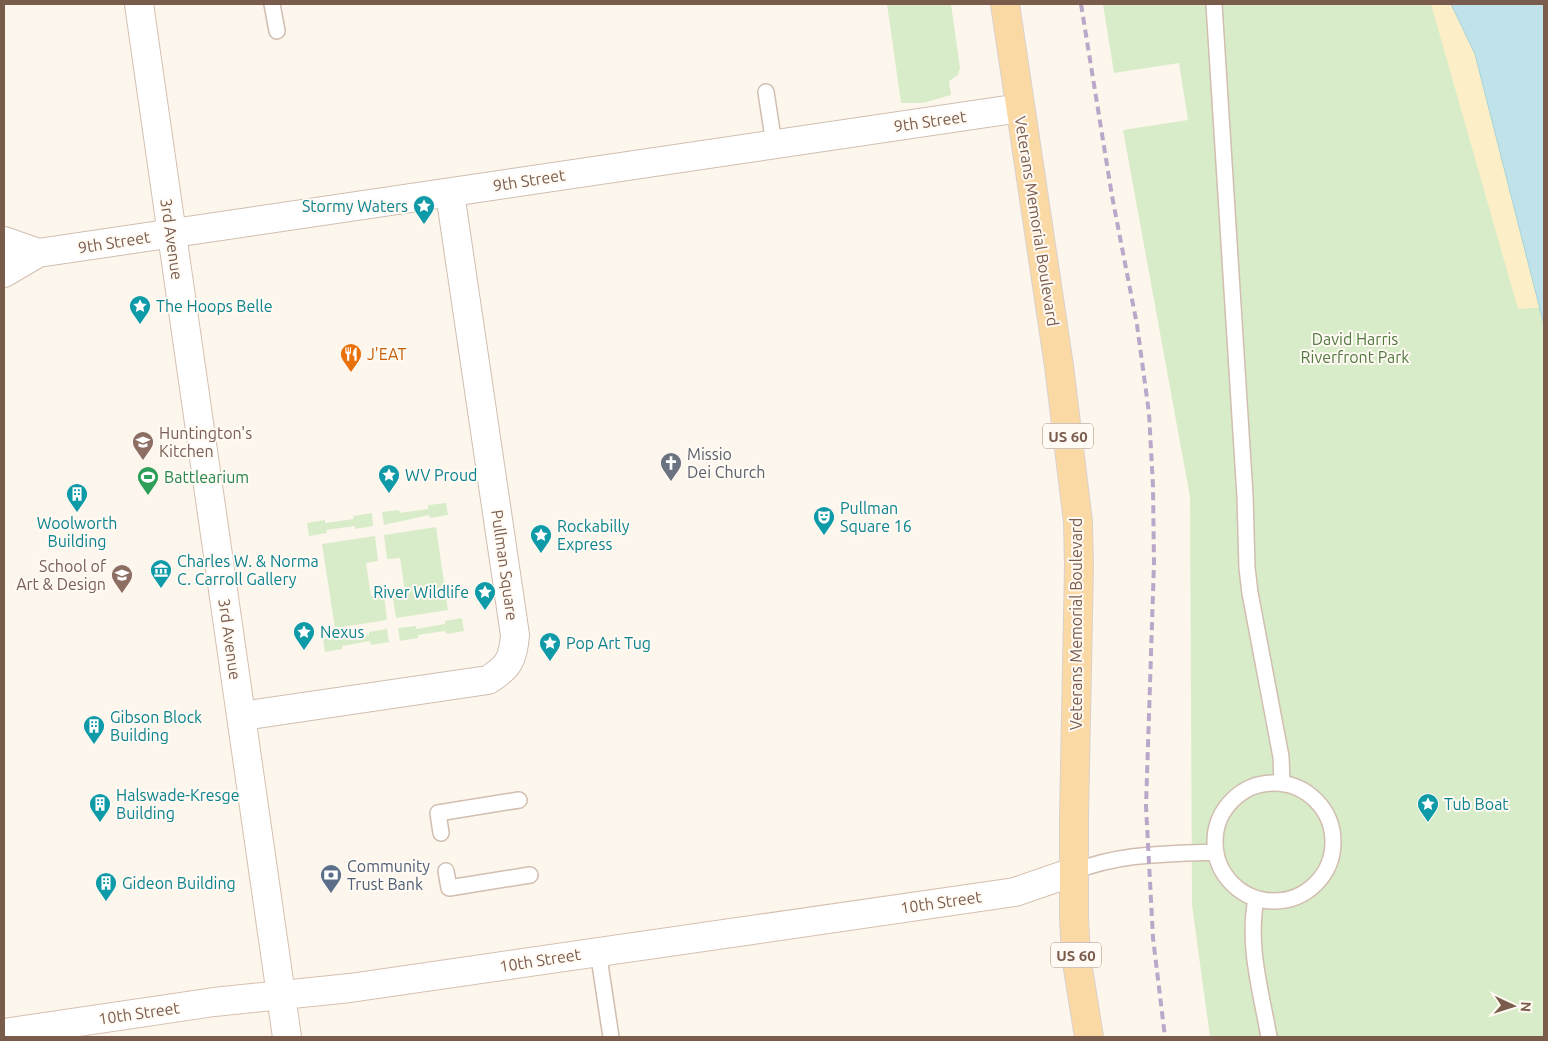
<svg xmlns="http://www.w3.org/2000/svg" width="1548" height="1041" font-family="Ubuntu,sans-serif">
	<style>
		.green { fill: #d8ecc9 }
		.sand { fill: #fcefc7 }
		.water { fill: #bfe3e8; stroke: #a5d3da }
		.lines { fill: none; stroke-linecap: round; stroke-linejoin: round }
		.lane-casing { stroke: #d1beb0; stroke-width: 18 }
		.street-casing { stroke: #d1beb0; stroke-width: 30 }
		.secondary-casing { stroke: #d6c0b0; stroke-width: 30 }
		.primary-casing { stroke: #dad1cd; stroke-width: 30 }
		.lane { stroke: #fff; stroke-width: 15 }
		.street { stroke: #fff; stroke-width: 28 }
		.secondary { stroke: #fff; stroke-width: 28 }
		.primary { stroke: #fbd9a5; stroke-width: 28 }
		.rail { stroke: #b9a8c9; stroke-width: 4; stroke-dasharray: 8 5; stroke-linecap: butt }
		.labels { text-anchor: middle; dominant-baseline: central; stroke-width: 4; stroke-linejoin: round; paint-order: stroke }
		.shield { fill: #fffaf3; stroke: #a28b7f; stroke-width: 1 }
		.shield-label { font-size: 15px; font-weight: bold; fill: #7a5c4d }
		.street-label { font-size: 16px; fill: #7a5c4d; stroke: #fffaf3 }
		.culture-label { font-size: 16px; fill: #0d838f; stroke: #fffaf3; text-anchor: start }
		.park-label { font-size: 16px; fill: #537a41; stroke: #fffaf3 }
		.food-label { font-size: 16px; fill: #c56008; stroke: #fffaf3; text-anchor: start }
		.education-label { font-size: 16px; fill: #785e54; stroke: #fffaf3; text-anchor: start }
		.worship-label { font-size: 16px; fill: #5b616d; stroke: #fffaf3; text-anchor: start }
		.leisure-label { font-size: 16px; fill: #27864d; stroke: #fffaf3; text-anchor: start }
		.service-label { font-size: 16px; fill: #4e5e75; stroke: #fffaf3; text-anchor: start }
	</style>
	<rect width="100%" height="100%" fill="#fdf6ec"/>
	<path class="green" d="M 887,4 L 951,4 L 960,68 L 958,75 L 949,81 L 951,95 L 923,103 L 901,103 Z
		M 1103,4 L 1451,4 L 1475,54 L 1544,325 L 1544,1037 L 1210,1037 L 1192,905 L 1190,497 L 1123,130 L 1188,120 L 1179,63 L 1114,73 Z
		M 446,503 L 448,515 L 430,518 L 429,515 L 384,525 L 382,512 L 399,510 L 400,513 L 428,509 L 428,505 Z
		M 372,513 L 373,526 L 355,529 L 355,526 L 326,530 L 327,533 L 309,536 L 307,523 L 325,520 L 325,523 L 354,519 L 353,516 Z
		M 436,527 L 448,610 L 396,618 L 392,593 L 405,591 L 400,558 L 387,559 L 384,535 Z
		M 375,536 L 378,561 L 366,563 L 371,596 L 384,595 L 387,620 L 335,628 L 322,544 Z
		M 462,618 L 464,631 L 447,634 L 445,631 L 418,635 L 418,638 L 400,641 L 398,628 L 416,626 L 416,629 L 445,624 L 445,621 Z
		M 387,629 L 389,642 L 371,645 L 370,641 L 342,646 L 342,649 L 325,652 L 323,639 L 340,636 L 341,639 L 369,635 L 369,632 Z"/>
	<path class="sand" d="M 1431,4 L 1512,4 L 1544,307 L 1518,309 Z"/>
	<path class="water" d="M 1451,4 L 1544,4 L 1544,325 L 1475,54 Z"/>
	<g class="lines">
		<g class="lane-casing">
			<path id="lane" d="M 272,4 L 277,31
				M 1214,4 L 1245,496 L 1247,568 L 1250,593 L 1281,757 L 1282,783
				M 766,92 L 774,144
				M1215 842a59 59 0 1 1 118 0a59 59 0 1 1-118 0Z
				M 441,833 L 438,813 L 519,800
				M 446,871 L 449,888 L 530,875
				M 1073,872 C 1119,853 1166,854 1215,852
				M 1256,899 C 1247,946 1261,991 1269,1037
				M 598,951 L 611,1037"/>
		</g>
		<g class="street-casing">
			<path id="street" d="M 4,241 L 38,253
				M 4,273 L 38,253 L 1020,108
				M 242,716 L 488,680 C 509,667 513,659 515,635 L 450,193"/>
		</g>
		<g class="secondary-casing">
			<path id="secondary" d="M 139,4 L 287,1037
				M 4,1033 L 214,1002 L 350,988 L 1015,892 L 1073,872"/>
		</g>
		<g class="primary-casing">
			<path id="primary" d="M 1005,4 L 1059,366 L 1078,522 L 1079,566 L 1074,817 L 1074,919 L 1076,956 L 1089,1037"/>
		</g>
		<use href="#lane" class="lane"/>
		<use href="#street" class="street"/>
		<use href="#secondary" class="secondary"/>
		<use href="#primary" class="primary"/>
		<path class="rail" d="M 1081,4 L 1112,196 L 1137,325 L 1149,413 L 1153,486 L 1154,563 L 1146,806 L 1153,938 L 1165,1037"/>
	</g>
	<defs>
		<g id="sight-pin" transform="scale(1.125)"><path d="M0 17L-7.5 6A9.5 9.5 0 1 1 7.5 6Z" fill="#0f9aa8" stroke="#fffaf3"/><path d="M0-6L1.8-2.2L6-1.7L2.9 1.2L3.7 5.4L0 3.3L-3.7 5.4L-2.9 1.2L-6-1.7L-1.8-2.2Z" fill="#fff"/></g>
		<g id="restaurant-pin" transform="scale(1.125)"><path d="M0 17L-7.5 6A9.5 9.5 0 1 1 7.5 6Z" fill="#e8710a" stroke="#fffaf3"/><path d="M-5-6h1v4h1v-4h1v4h1v-4h1v5L-1.5 .5V6h-2V.5L-5-1ZM5-6V6H3V1.5H1.5Q1.5-4 5-6Z" fill="#fff"/></g>
		<g id="school-pin" transform="scale(1.125)"><path d="M0 17L-7.5 6A9.5 9.5 0 1 1 7.5 6Z" fill="#8d6e63" stroke="#fffaf3"/><path d="M0-5L7-2L0 1L-7-2ZM-4 1L0 2.5L4 1V4Q0 6-4 4Z" fill="#fff"/></g>
		<g id="church-pin" transform="scale(1.125)"><path d="M0 17L-7.5 6A9.5 9.5 0 1 1 7.5 6Z" fill="#6b7280" stroke="#fffaf3"/><path d="M-1.2-6h2.4v3.5h3.3v2.4h-3.3V6h-2.4V-.1h-3.3v-2.4h3.3Z" fill="#fff"/></g>
		<g id="stadium-pin" transform="scale(1.125)"><path d="M0 17L-7.5 6A9.5 9.5 0 1 1 7.5 6Z" fill="#2e9e5b" stroke="#fffaf3"/><path d="M0-5a6.5 5 0 1 0 0 10a6.5 5 0 1 0 0-10ZM-3.5-1.8h7v3.6h-7Z" fill="#fff"/></g>
		<g id="building-pin" transform="scale(1.125)"><path d="M0 17L-7.5 6A9.5 9.5 0 1 1 7.5 6Z" fill="#0f9aa8" stroke="#fffaf3"/><path d="M-4-6H4V6H1V3H-1V6H-4ZM-2.5-4.3h1.7v1.8h-1.7ZM.8-4.3h1.7v1.8H.8ZM-2.5-1h1.7V.8h-1.7ZM.8-1h1.7V.8H.8Z" fill="#fff"/></g>
		<g id="theatre-pin" transform="scale(1.125)"><path d="M0 17L-7.5 6A9.5 9.5 0 1 1 7.5 6Z" fill="#0f9aa8" stroke="#fffaf3"/><path d="M-5-5.5Q0-4 5-5.5V0Q5 5 0 6Q-5 5-5 0ZM-3.3-2.5H-1v1.5H-3.3ZM1-2.5H3.3v1.5H1ZM-2.8 1Q0 5.5 2.8 1Z" fill="#fff"/></g>
		<g id="museum-pin" transform="scale(1.125)"><path d="M0 17L-7.5 6A9.5 9.5 0 1 1 7.5 6Z" fill="#0f9aa8" stroke="#fffaf3"/><path d="M0-6L6-3V-2H-6V-3ZM-5-1h2V3h-2ZM-1-1h2V3h-2ZM3-1h2V3H3ZM-6 4H6V6H-6Z" fill="#fff"/></g>
		<g id="bank-pin" transform="scale(1.125)"><path d="M0 17L-7.5 6A9.5 9.5 0 1 1 7.5 6Z" fill="#5c6f8a" stroke="#fffaf3"/><path d="M-6-4H6V4H-6ZM0-2.3a2.3 2.3 0 1 0 0 4.6a2.3 2.3 0 1 0 0-4.6Z" fill="#fff"/></g>
	</defs>
	<g fill-rule="evenodd">
		<use href="#sight-pin" x="424" y="206"/>
		<use href="#sight-pin" x="140" y="306"/>
		<use href="#restaurant-pin" x="351" y="354"/>
		<use href="#school-pin" x="143" y="442"/>
		<use href="#church-pin" x="671" y="463"/>
		<use href="#sight-pin" x="389" y="475"/>
		<use href="#stadium-pin" x="148" y="477"/>
		<use href="#building-pin" x="77" y="494"/>
		<use href="#theatre-pin" x="824" y="517"/>
		<use href="#sight-pin" x="541" y="535"/>
		<use href="#museum-pin" x="161" y="570"/>
		<use href="#school-pin" x="122" y="575"/>
		<use href="#sight-pin" x="485" y="592"/>
		<use href="#sight-pin" x="304" y="632"/>
		<use href="#sight-pin" x="550" y="643"/>
		<use href="#building-pin" x="94" y="726"/>
		<use href="#building-pin" x="100" y="804"/>
		<use href="#sight-pin" x="1428" y="804"/>
		<use href="#bank-pin" x="331" y="875"/>
		<use href="#building-pin" x="106" y="883"/>
	</g>
	<g class="labels">
		<g class="shield">
			<rect x="1043" y="423.5" width="50" height="25" rx="4"/>
			<rect x="1051" y="942.5" width="50" height="25" rx="4"/>
		</g>
		<g class="shield-label">
			<text x="1068" y="436">US 60</text>
			<text x="1076" y="955">US 60</text>
		</g>
		<g class="street-label">
			<text transform="translate(930 121) rotate(-8)">9th Street</text>
			<text transform="translate(529 180) rotate(-9)">9th Street</text>
			<text transform="translate(1037 221) rotate(81)">Veterans Memorial Boulevard</text>
			<text transform="translate(172 239) rotate(82)">3rd Avenue</text>
			<text transform="translate(114 242) rotate(-9)">9th Street</text>
			<text transform="translate(505 565) rotate(82)">Pullman Square</text>
			<text transform="translate(1076 624) rotate(-90)">Veterans Memorial Boulevard</text>
			<text transform="translate(230 639) rotate(82)">3rd Avenue</text>
			<text transform="translate(941 902) rotate(-8)">10th Street</text>
			<text transform="translate(540 960) rotate(-9)">10th Street</text>
			<text transform="translate(139 1013) rotate(-8)">10th Street</text>
		</g>
		<g class="culture-label">
			<text x="408" y="206" text-anchor="end">Stormy Waters</text>
			<text x="156" y="306">The Hoops Belle</text>
			<text x="405" y="475">WV Proud</text>
			<text x="840" y="508">Pullman<tspan x="840" dy="18">Square 16</tspan></text>
			<text x="77" y="523" text-anchor="middle">Woolworth<tspan x="77" dy="18">Building</tspan></text>
			<text x="557" y="526">Rockabilly<tspan x="557" dy="18">Express</tspan></text>
			<text x="177" y="561">Charles W. &amp; Norma<tspan x="177" dy="18">C. Carroll Gallery</tspan></text>
			<text x="469" y="592" text-anchor="end">River Wildlife</text>
			<text x="320" y="632">Nexus</text>
			<text x="566" y="643">Pop Art Tug</text>
			<text x="110" y="717">Gibson Block<tspan x="110" dy="18">Building</tspan></text>
			<text x="116" y="795">Halswade-Kresge<tspan x="116" dy="18">Building</tspan></text>
			<text x="1444" y="804">Tub Boat</text>
			<text x="122" y="883">Gideon Building</text>
		</g>
		<g class="park-label">
			<text x="1355" y="339">David Harris<tspan x="1355" dy="18">Riverfront Park</tspan></text>
		</g>
		<g class="food-label">
			<text x="367" y="354">J'EAT</text>
		</g>
		<g class="education-label">
			<text x="159" y="433">Huntington's<tspan x="159" dy="18">Kitchen</tspan></text>
			<text x="106" y="566" text-anchor="end">School of<tspan x="106" dy="18">Art &amp; Design</tspan></text>
		</g>
		<g class="worship-label">
			<text x="687" y="454">Missio<tspan x="687" dy="18">Dei Church</tspan></text>
		</g>
		<g class="leisure-label">
			<text x="164" y="477">Battlearium</text>
		</g>
		<g class="service-label">
			<text x="347" y="866">Community<tspan x="347" dy="18">Trust Bank</tspan></text>
		</g>
	</g>
	<rect width="1548" height="1041" fill="none" stroke="#7a5c4d" stroke-width="10"/>
	<g transform="translate(1513 1006) rotate(94)" stroke="#fffaf3" stroke-width="4" paint-order="stroke">
	<path d="M0-4L9 19L0 12L-9 19Z" fill="#7a5c4d"/>
	<text y="-8" font-size="14" font-weight="bold" text-anchor="middle" fill="#7a5c4d">N</text>
	</g>
</svg>
